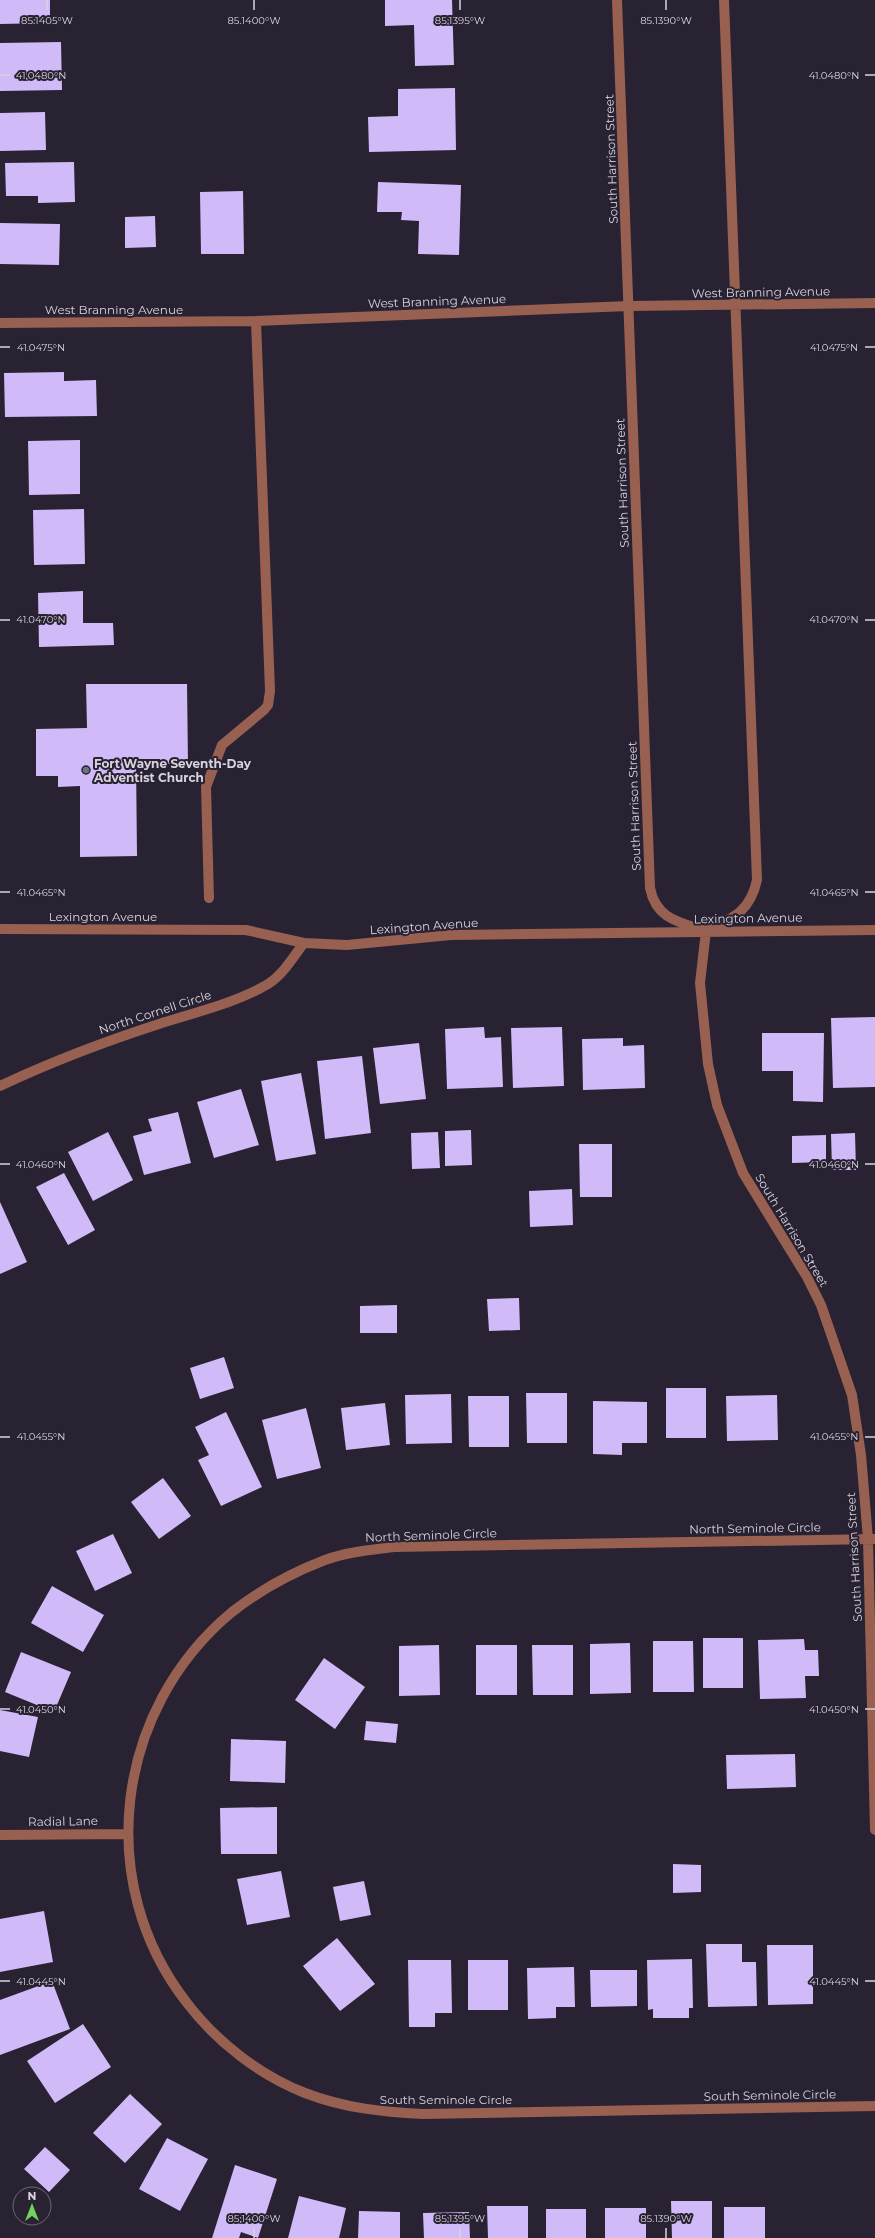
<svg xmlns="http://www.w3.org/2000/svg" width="875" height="2238" font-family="Montserrat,sans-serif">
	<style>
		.building { fill: #d1baf8 }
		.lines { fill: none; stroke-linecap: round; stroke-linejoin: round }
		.minor { stroke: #986050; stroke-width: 10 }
		.ticks { fill: none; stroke: #d7d3de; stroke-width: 1.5 }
		.worship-dot { fill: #6b7280; stroke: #282232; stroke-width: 1.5 }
		.labels { text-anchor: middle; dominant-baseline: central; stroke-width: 4; stroke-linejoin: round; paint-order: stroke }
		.street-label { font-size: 12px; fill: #d7d3de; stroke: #282232 }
		.poi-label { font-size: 12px; font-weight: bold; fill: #d7d3de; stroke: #282232; text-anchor: start }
		.ticks-label { font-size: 10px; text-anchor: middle; fill: #d7d3de; stroke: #282232; stroke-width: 4; stroke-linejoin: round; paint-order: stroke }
	</style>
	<rect width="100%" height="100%" fill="#282232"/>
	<path class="building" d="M 0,0 L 50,0 L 50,23 L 0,24 Z
		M 385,0 L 452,0 L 454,65 L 415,66 L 414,25 L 385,26 Z
		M 61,42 L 62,90 L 0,91 L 0,43 Z
		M 455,88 L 456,150 L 369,152 L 368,117 L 398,116 L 398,89 Z
		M 45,112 L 46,150 L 0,151 L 0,113 Z
		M 74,162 L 75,202 L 38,203 L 38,196 L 6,196 L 5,163 Z
		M 378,182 L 461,185 L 459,255 L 418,254 L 419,221 L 401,220 L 402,212 L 377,212 Z
		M 243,191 L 244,254 L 201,254 L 200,192 Z
		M 155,216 L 156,247 L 125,248 L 125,217 Z
		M 0,223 L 60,224 L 59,265 L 0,264 Z
		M 64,372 L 64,381 L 96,380 L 97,416 L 5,417 L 4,373 Z
		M 80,440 L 80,494 L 29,495 L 28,441 Z
		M 84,509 L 85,564 L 34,565 L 33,510 Z
		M 83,591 L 83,623 L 113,623 L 114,645 L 39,647 L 38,593 Z
		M 86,684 L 187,684 L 188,764 L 160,764 L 160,759 L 136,759 L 137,856 L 80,857 L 80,786 L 58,787 L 58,776 L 36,776 L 36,729 L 87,728 Z
		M 875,1017 L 875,1087 L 833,1088 L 831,1018 Z
		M 484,1027 L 485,1038 L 501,1037 L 503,1087 L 447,1089 L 445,1029 Z
		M 562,1027 L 564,1086 L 513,1088 L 511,1028 Z
		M 762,1033 L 824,1033 L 823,1102 L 793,1101 L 793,1071 L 762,1071 Z
		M 623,1038 L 623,1046 L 644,1045 L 645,1088 L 583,1090 L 582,1039 Z
		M 419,1043 L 426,1099 L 380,1104 L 373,1048 Z
		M 362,1056 L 371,1133 L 325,1139 L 317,1061 Z
		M 301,1073 L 316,1154 L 276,1161 L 261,1081 Z
		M 241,1089 L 259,1145 L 214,1158 L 197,1102 Z
		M 178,1112 L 191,1163 L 144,1175 L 133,1136 L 152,1131 L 148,1119 Z
		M 471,1130 L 472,1165 L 445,1166 L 445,1131 Z
		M 108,1132 L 133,1180 L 93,1201 L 68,1152 Z
		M 438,1132 L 440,1168 L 412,1169 L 411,1133 Z
		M 855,1133 L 856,1170 L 832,1170 L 831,1134 Z
		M 826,1135 L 826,1162 L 792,1163 L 792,1136 Z
		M 579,1144 L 612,1144 L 612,1197 L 580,1197 Z
		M 64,1173 L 95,1230 L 68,1245 L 36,1187 Z
		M 572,1189 L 573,1225 L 530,1227 L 529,1191 Z
		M 0,1202 L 27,1262 L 0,1274 Z
		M 519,1298 L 520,1330 L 489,1331 L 487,1299 Z
		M 397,1305 L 397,1333 L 360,1333 L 360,1306 Z
		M 224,1357 L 234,1388 L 200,1399 L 190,1368 Z
		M 666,1388 L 706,1388 L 706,1438 L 666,1438 Z
		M 526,1393 L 567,1393 L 567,1443 L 527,1443 Z
		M 451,1394 L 452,1443 L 406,1444 L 405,1395 Z
		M 777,1395 L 778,1440 L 727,1441 L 726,1396 Z
		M 468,1396 L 509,1396 L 509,1447 L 469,1447 Z
		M 593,1401 L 647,1402 L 647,1443 L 622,1443 L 622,1455 L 593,1454 Z
		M 385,1403 L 390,1445 L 346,1450 L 341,1408 Z
		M 306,1408 L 321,1468 L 277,1479 L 262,1420 Z
		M 226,1412 L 262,1487 L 221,1506 L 198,1460 L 209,1455 L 195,1427 Z
		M 163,1478 L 191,1516 L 159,1539 L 131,1502 Z
		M 113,1534 L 132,1573 L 95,1591 L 76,1551 Z
		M 52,1586 L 104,1615 L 83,1652 L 31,1623 Z
		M 703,1638 L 743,1638 L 743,1688 L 703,1688 Z
		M 804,1639 L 805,1650 L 818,1650 L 819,1676 L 805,1676 L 806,1698 L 760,1699 L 758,1640 Z
		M 653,1641 L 693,1641 L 694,1692 L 653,1692 Z
		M 630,1643 L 631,1693 L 590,1694 L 590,1644 Z
		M 439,1645 L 440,1695 L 399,1696 L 399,1646 Z
		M 476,1645 L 517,1645 L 517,1695 L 476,1695 Z
		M 532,1645 L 573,1645 L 573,1695 L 533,1695 Z
		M 21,1652 L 71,1672 L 54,1712 L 5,1692 Z
		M 324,1658 L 365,1687 L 335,1729 L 295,1700 Z
		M 0,1710 L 38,1717 L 29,1757 L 0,1751 Z
		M 366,1721 L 398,1724 L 396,1743 L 364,1740 Z
		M 231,1739 L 286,1741 L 285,1783 L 230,1781 Z
		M 795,1754 L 796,1787 L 727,1789 L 726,1755 Z
		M 277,1807 L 277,1854 L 221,1854 L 220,1808 Z
		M 673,1864 L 701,1865 L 701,1892 L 673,1893 Z
		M 281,1871 L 290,1917 L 247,1925 L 237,1879 Z
		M 364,1881 L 371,1915 L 340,1921 L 333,1887 Z
		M 44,1911 L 53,1962 L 0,1972 L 0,1919 Z
		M 337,1938 L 375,1984 L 340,2011 L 303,1966 Z
		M 706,1944 L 742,1944 L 742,1962 L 756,1962 L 757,2006 L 708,2007 Z
		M 767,1945 L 813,1945 L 813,2004 L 768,2005 Z
		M 692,1959 L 693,2008 L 689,2008 L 689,2018 L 653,2018 L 653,2009 L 648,2010 L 647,1960 Z
		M 408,1960 L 451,1960 L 452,2013 L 435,2013 L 435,2027 L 409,2027 Z
		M 468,1960 L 508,1960 L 508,2010 L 468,2010 Z
		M 574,1967 L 575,2007 L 556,2007 L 556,2018 L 528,2019 L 527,1968 Z
		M 590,1970 L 637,1970 L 637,2006 L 591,2007 Z
		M 52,1981 L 70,2029 L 0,2055 L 0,2000 Z
		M 83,2024 L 111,2067 L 55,2103 L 27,2061 Z
		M 130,2094 L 162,2124 L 125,2163 L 93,2133 Z
		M 167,2138 L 208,2159 L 180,2211 L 139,2189 Z
		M 45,2147 L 70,2170 L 49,2192 L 24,2169 Z
		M 235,2165 L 277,2179 L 258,2238 L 241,2232 L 239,2238 L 212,2238 Z
		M 299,2196 L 346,2208 L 339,2238 L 288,2238 Z
		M 671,2201 L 712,2201 L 712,2238 L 672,2238 Z
		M 487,2206 L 528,2206 L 528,2238 L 488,2238 Z
		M 724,2207 L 765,2207 L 765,2238 L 724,2238 Z
		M 605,2208 L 646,2208 L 646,2238 L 605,2238 Z
		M 546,2209 L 586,2209 L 586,2238 L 546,2238 Z
		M 359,2211 L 400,2212 L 400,2238 L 358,2238 Z
		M 469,2212 L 470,2238 L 424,2238 L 423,2213 Z"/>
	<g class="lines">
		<path class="minor" d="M 617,0 L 650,888 C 656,919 679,922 706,931 C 733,918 750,912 757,880 L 724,0
			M 0,323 L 256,321 L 629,306 L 875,303
			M 209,898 L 206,787 L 222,745 L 264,710 L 268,705 L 270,691 L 256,321
			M 0,929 L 246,930 L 304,943 L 347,945 L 451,935 L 875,930
			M 706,931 L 700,983 L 708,1064 L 717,1105 L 743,1173 L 807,1277 L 821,1305 L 852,1395 L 861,1455 L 868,1539 L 875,1830
			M 0,1086 C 53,1061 106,1041 162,1023 C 196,1012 236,1003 268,984 C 283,975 293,957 304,943
			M 875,1539 L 394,1547 C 371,1550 347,1552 325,1560 C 291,1573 260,1590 232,1612 C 115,1709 93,1883 187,2003 C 217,2042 259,2075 305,2093 C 344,2108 382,2112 423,2114 L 875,2106
			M 0,1835 L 127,1834"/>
	</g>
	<path class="ticks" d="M 47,0 L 47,10M 254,0 L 254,10M 460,0 L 460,10M 666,0 L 666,10M 0,75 L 10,75M 865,75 L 875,75M 0,347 L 10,347M 865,347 L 875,347M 0,620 L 10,620M 865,620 L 875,620M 0,892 L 10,892M 865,892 L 875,892M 0,1164 L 10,1164M 865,1164 L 875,1164M 0,1437 L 10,1437M 865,1437 L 875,1437M 0,1709 L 10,1709M 865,1709 L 875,1709M 0,1981 L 10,1981M 865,1981 L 875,1981M 254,2228 L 254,2238M 460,2228 L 460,2238M 666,2228 L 666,2238"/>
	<circle class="worship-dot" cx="86" cy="770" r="4"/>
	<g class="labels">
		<g class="street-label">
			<text transform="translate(611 159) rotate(-92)">South Harrison Street</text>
			<text transform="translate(761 292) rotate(-1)">West Branning Avenue</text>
			<text transform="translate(437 301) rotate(-2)">West Branning Avenue</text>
			<text x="114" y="309">West Branning Avenue</text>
			<text transform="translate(622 483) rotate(-92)">South Harrison Street</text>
			<text transform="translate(634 806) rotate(-92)">South Harrison Street</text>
			<text x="103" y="916">Lexington Avenue</text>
			<text transform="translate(748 918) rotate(-1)">Lexington Avenue</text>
			<text transform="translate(424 926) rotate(-4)">Lexington Avenue</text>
			<text transform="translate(155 1012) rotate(-18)">North Cornell Circle</text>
			<text transform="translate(792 1230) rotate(59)">South Harrison Street</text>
			<text transform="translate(755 1528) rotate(-1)">North Seminole Circle</text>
			<text transform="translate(431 1535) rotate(-2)">North Seminole Circle</text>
			<text transform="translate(854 1557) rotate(-93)">South Harrison Street</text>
			<text transform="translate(63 1821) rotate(-1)">Radial Lane</text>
			<text transform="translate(770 2095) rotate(-1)">South Seminole Circle</text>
			<text x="446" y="2099">South Seminole Circle</text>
		</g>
		<g class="poi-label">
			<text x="94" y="763">Fort Wayne Seventh-Day<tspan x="94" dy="14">Adventist Church</tspan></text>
		</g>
	</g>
	<g class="ticks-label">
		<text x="47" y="24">85.1405°W</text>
		<text x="254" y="24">85.1400°W</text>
		<text x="460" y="24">85.1395°W</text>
		<text x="666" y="24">85.1390°W</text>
		<text x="41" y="79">41.0480°N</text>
		<text x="834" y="79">41.0480°N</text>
		<text x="41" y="351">41.0475°N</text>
		<text x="834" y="351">41.0475°N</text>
		<text x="41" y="623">41.0470°N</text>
		<text x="834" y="623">41.0470°N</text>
		<text x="41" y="896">41.0465°N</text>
		<text x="834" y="896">41.0465°N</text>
		<text x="41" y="1168">41.0460°N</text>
		<text x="834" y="1168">41.0460°N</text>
		<text x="41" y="1440">41.0455°N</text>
		<text x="834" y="1440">41.0455°N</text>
		<text x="41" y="1713">41.0450°N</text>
		<text x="834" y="1713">41.0450°N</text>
		<text x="41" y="1985">41.0445°N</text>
		<text x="834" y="1985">41.0445°N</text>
		<text x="254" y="2222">85.1400°W</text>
		<text x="460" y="2222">85.1395°W</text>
		<text x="666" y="2222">85.1390°W</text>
	</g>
	<g transform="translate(32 2206)"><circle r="19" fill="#282232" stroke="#6e6977"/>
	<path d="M0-3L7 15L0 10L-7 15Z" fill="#73d25c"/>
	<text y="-6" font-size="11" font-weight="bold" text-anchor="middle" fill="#d7d3de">N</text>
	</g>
</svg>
